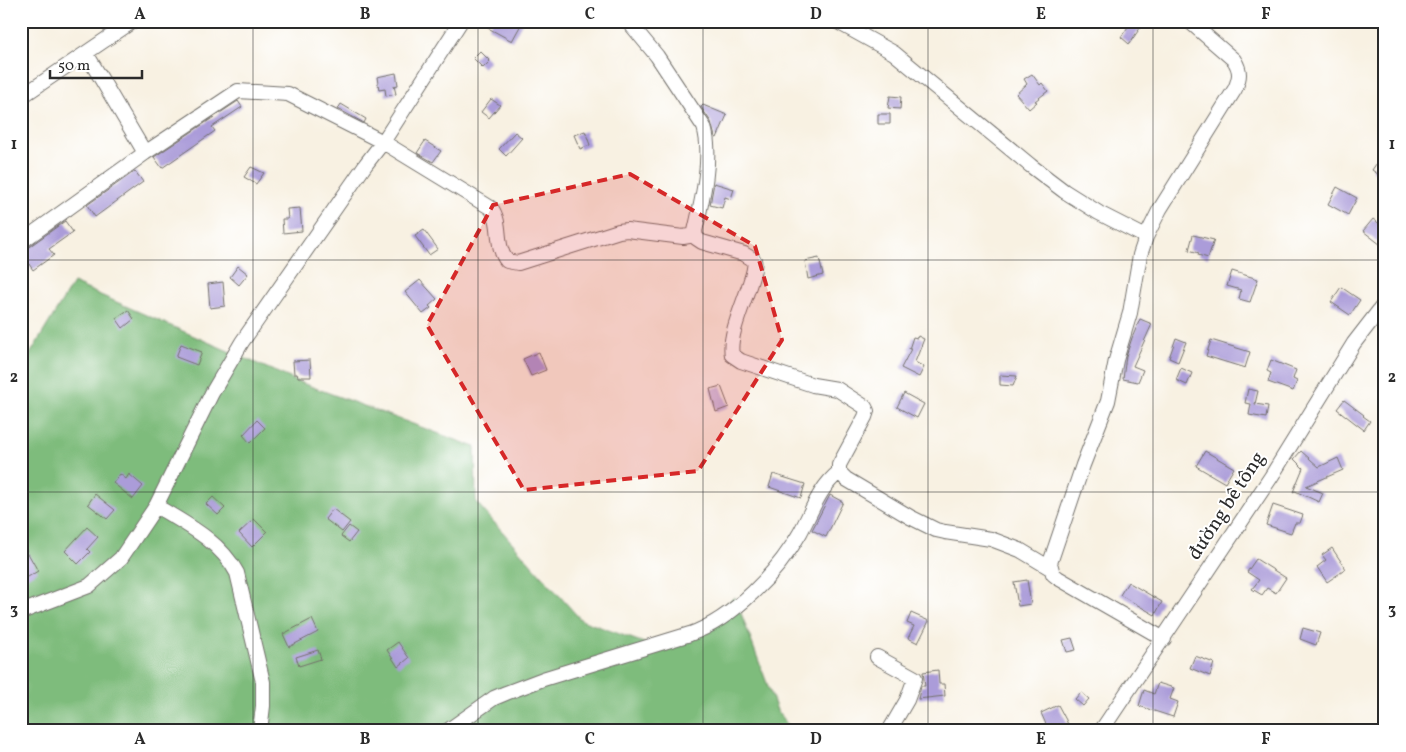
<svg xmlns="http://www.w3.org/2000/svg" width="1406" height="752" font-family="Vollkorn,serif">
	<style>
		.forest { fill: #7ebc7b; stroke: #547453 }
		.building { fill: #ab9cd9 }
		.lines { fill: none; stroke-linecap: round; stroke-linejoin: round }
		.minor-casing { stroke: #73706b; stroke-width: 16 }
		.minor { stroke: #fff; stroke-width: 14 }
		.marked { fill: #d62828; fill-opacity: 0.2; stroke: #d62828; stroke-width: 4; stroke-dasharray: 10 6; stroke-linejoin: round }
		.grid { fill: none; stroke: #2b2b2b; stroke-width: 1; stroke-opacity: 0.55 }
		.labels { text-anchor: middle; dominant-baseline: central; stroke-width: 4; stroke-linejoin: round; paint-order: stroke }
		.street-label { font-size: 20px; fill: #2b2b2b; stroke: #fff }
		.neatline { fill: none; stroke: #2b2b2b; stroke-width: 2 }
		.grid-label { font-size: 16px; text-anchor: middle; font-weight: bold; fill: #2b2b2b }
	</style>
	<rect width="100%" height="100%" fill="#fff"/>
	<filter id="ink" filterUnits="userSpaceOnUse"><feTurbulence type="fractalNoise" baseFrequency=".02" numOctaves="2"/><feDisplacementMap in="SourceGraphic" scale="10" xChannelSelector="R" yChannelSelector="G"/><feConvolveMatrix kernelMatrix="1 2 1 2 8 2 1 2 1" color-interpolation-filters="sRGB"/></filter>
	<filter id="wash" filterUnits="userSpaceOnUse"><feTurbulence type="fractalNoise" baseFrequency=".0096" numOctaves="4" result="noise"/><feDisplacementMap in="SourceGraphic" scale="20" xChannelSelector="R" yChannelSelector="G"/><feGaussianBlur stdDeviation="1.12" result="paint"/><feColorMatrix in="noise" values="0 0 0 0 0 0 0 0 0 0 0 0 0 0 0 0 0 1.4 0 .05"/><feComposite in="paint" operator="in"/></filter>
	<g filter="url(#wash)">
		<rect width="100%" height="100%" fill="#f8f1e2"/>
		<path class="forest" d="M 73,283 L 299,382 L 475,447 L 476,502 L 581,620 L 666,651 L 735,597 L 778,713 L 793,731 L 21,731 L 21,369 Z"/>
		<g id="blocks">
			<path class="building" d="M 493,21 L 523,21 L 512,41 L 488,28 Z
				M 1132,21 L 1145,21 L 1129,44 L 1121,37 Z
				M 480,51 L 490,61 L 483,68 L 473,58 Z
				M 396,73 L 398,85 L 394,86 L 396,94 L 386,96 L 385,89 L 379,90 L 377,77 Z
				M 1032,74 L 1040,85 L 1042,83 L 1048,91 L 1035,101 L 1037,102 L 1029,109 L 1016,94 L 1027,84 L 1024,79 Z
				M 890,96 L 901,97 L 900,109 L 888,108 Z
				M 491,99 L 500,105 L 489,118 L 481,112 Z
				M 238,101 L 242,107 L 212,127 L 215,131 L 162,168 L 154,157 Z
				M 341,104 L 366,119 L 364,123 L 338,109 Z
				M 703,105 L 727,115 L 717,138 L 715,137 L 711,122 L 701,107 Z
				M 878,114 L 890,114 L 890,124 L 878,124 Z
				M 585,131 L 590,145 L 580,149 L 574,135 Z
				M 515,132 L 522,138 L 506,156 L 499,149 Z
				M 425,141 L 441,151 L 433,162 L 417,153 Z
				M 1385,151 L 1385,179 L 1372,170 Z
				M 251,167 L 264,173 L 256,184 L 244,177 Z
				M 135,171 L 143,182 L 95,217 L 87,205 Z
				M 714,183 L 734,189 L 731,199 L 725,197 L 722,208 L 710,205 Z
				M 1337,187 L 1357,198 L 1348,215 L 1328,204 Z
				M 300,208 L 302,231 L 283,233 L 282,219 L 288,219 L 287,209 Z
				M 1373,219 L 1385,228 L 1385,248 L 1363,231 Z
				M 65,221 L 73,232 L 49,249 L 54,255 L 33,270 L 29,264 L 25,266 L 21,260 L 21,251 L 26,249 Z
				M 424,230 L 438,249 L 429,255 L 415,236 Z
				M 1193,235 L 1214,240 L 1208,258 L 1198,255 L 1199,253 L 1189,250 Z
				M 819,258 L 823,275 L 808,279 L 805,261 Z
				M 238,266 L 248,274 L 239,285 L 230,277 Z
				M 1232,271 L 1258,279 L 1250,302 L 1239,299 L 1241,290 L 1227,286 Z
				M 420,280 L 437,299 L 429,306 L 431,308 L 423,314 L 405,292 Z
				M 223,282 L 225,306 L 210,308 L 208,284 Z
				M 1341,287 L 1360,300 L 1350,315 L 1331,302 Z
				M 128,310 L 134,319 L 123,328 L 116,318 Z
				M 1140,319 L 1152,324 L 1133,366 L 1143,370 L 1138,382 L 1123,379 L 1126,356 L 1132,338 Z
				M 918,336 L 924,339 L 915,362 L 924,367 L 919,377 L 901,368 L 911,349 L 909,349 L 913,337 L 917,338 Z
				M 1176,338 L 1186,342 L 1178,362 L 1169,358 Z
				M 1211,340 L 1250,352 L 1245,368 L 1206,356 Z
				M 181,344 L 202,352 L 197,365 L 176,357 Z
				M 539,352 L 546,370 L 531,376 L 523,359 Z
				M 310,360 L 311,377 L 298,377 L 297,374 L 294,374 L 293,361 Z
				M 1271,360 L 1296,370 L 1293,379 L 1297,381 L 1293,391 L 1268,382 L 1271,373 L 1267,371 Z
				M 1181,368 L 1192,373 L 1187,385 L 1176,380 Z
				M 1000,375 L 1017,376 L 1013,386 L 1000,385 Z
				M 721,386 L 729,407 L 716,412 L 710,389 Z
				M 1248,389 L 1258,391 L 1255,404 L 1268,406 L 1266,418 L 1249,415 L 1251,404 L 1245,403 Z
				M 904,393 L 924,404 L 917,418 L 897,407 Z
				M 1344,400 L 1364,415 L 1363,416 L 1370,421 L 1364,430 L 1337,409 Z
				M 257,420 L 265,428 L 250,443 L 243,435 Z
				M 1205,451 L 1234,468 L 1225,483 L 1196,466 Z
				M 1301,451 L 1319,467 L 1338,458 L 1343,470 L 1306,486 L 1323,493 L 1319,502 L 1295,491 L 1293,492 L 1303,468 L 1294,459 Z
				M 120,474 L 126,479 L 129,474 L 143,486 L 133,499 L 113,483 Z
				M 773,474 L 805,484 L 801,498 L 769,487 Z
				M 95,494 L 115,510 L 107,519 L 88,504 Z
				M 830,495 L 843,502 L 826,537 L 812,530 Z
				M 213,497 L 225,508 L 218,515 L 206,504 Z
				M 1273,505 L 1303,515 L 1300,523 L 1295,523 L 1291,533 L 1266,525 Z
				M 333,509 L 350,522 L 342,532 L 325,519 Z
				M 254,519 L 267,532 L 252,547 L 239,533 Z
				M 349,526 L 357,532 L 349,542 L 341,536 Z
				M 87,527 L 98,537 L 87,549 L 90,552 L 78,564 L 65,551 Z
				M 21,541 L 38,571 L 21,581 Z
				M 1332,548 L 1346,569 L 1327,582 L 1317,567 L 1326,560 L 1322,555 Z
				M 1256,559 L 1286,578 L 1276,593 L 1267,588 L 1262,595 L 1252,589 L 1259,580 L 1247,572 Z
				M 1027,580 L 1031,604 L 1018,606 L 1014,582 Z
				M 1128,582 L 1162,602 L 1155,615 L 1120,595 Z
				M 911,613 L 929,621 L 918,643 L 908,638 L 914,626 L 907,623 Z
				M 312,619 L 318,632 L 289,647 L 283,634 Z
				M 1303,628 L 1320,633 L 1316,645 L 1300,639 Z
				M 1072,638 L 1076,650 L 1067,652 L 1063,640 Z
				M 398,642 L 409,658 L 398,667 L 387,650 Z
				M 318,650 L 321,659 L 299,666 L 296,657 Z
				M 1195,656 L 1214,663 L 1210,676 L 1190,668 Z
				M 938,670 L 939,684 L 944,684 L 945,696 L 918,699 L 921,686 L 925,686 L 923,672 Z
				M 1158,683 L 1174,688 L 1170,699 L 1178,702 L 1173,717 L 1139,706 L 1144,690 L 1154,694 Z
				M 1081,692 L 1089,699 L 1083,706 L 1075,699 Z
				M 1058,705 L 1066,720 L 1071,731 L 1049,731 L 1041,713 Z"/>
		</g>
	</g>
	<g filter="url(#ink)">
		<use href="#blocks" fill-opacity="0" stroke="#73706b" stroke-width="1"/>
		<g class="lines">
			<g class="minor-casing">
				<path id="minor" d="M 628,21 L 657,56 L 704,127 C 713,156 702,201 695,231 L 696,238 L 702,242 L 744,254 L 754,260 C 756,268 752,276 750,283 C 744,303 728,336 732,355 L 741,361 L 813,385 L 837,389 L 865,407 L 867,411 L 865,417 L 839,465 L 839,472 L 846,479 L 910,517 L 936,530 L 945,532 L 991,539 L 1020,550 L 1050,568
					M 836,21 L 894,53 L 1031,166 L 1064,191 L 1099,213 L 1146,237
					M 86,53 L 145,153
					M 21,97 L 133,21
					M 21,242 L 145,153 L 238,91 L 288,94 L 383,142 L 461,21
					M 156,506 C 186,524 220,541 237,573 L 263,682 L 263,706 L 260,731
					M 21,612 L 89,586 L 121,558 L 156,506 L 212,393 L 242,342 L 366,164 L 383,142 L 491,208 C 503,224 494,245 507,261 L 518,263 L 619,231 L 627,230 L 683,237 L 695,235
					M 1164,639 L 1058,578 L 1053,574 L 1050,563 L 1083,465 L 1108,401 L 1116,360 L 1130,313 L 1140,255 L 1146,237 L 1160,209 L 1235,89 C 1240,77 1241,71 1234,60 L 1189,21
					M 877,657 L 915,678 L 907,700 L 889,731
					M 447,731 L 494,698 L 506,693 L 543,679 L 690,634 C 733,619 778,572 800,533 C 812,511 819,488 839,472
					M 1101,731 L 1271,477 L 1354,343 L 1385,303"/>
			</g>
			<use href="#minor" class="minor"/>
		</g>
	</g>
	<path class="marked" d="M 630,174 L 755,246 L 782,340 L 698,471 L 524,490 L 427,325 L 493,205 Z"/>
	<path class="grid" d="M 253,21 L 253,731M 478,21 L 478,731M 703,21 L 703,731M 928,21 L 928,731M 1153,21 L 1153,731M 21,260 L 1385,260M 21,492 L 1385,492"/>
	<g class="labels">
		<g class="street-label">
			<text transform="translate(1227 506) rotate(-57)">đường bê tông</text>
		</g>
	</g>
	<rect width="1406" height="752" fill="none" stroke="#fff" stroke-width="55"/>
	<path d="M50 70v8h92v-8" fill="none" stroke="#2b2b2b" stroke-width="2.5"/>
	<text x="58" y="70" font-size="15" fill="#2b2b2b" stroke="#ffffff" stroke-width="4" paint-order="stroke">50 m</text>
	<rect x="28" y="28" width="1350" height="696" class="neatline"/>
	<g class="grid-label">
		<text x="140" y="19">A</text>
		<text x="365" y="19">B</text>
		<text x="590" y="19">C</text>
		<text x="816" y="19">D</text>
		<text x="1041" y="19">E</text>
		<text x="1266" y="19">F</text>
		<text x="14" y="149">1</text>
		<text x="1392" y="149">1</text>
		<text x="14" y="382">2</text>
		<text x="1392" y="382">2</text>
		<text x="14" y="614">3</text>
		<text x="1392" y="614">3</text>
		<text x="140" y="744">A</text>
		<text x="365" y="744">B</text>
		<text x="590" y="744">C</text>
		<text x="816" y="744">D</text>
		<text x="1041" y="744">E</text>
		<text x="1266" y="744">F</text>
	</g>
</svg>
